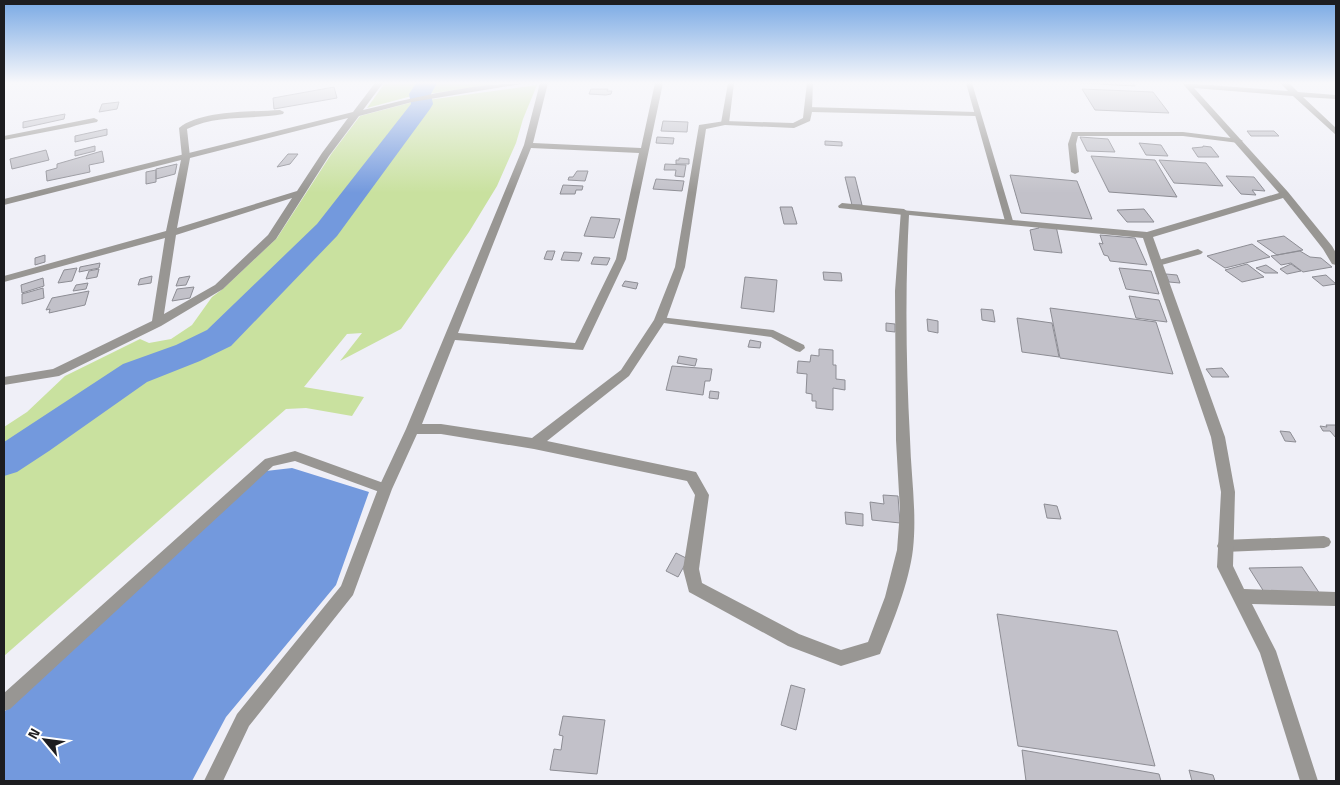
<svg xmlns="http://www.w3.org/2000/svg" width="1340" height="785" font-family="'Titillium Web',sans-serif">
	<style>
		.green { fill: #c9e19f }
		.water { fill: #7399dd }
		.lines { fill: none; stroke-linecap: round; stroke-linejoin: round }
		.river { fill: #7399dd; fill-rule: evenodd }
		.building { fill: #c2c1c9; stroke: #8d8d94 }
		.service { fill: #989693; fill-rule: evenodd }
		.minor { fill: #989693; fill-rule: evenodd }
	</style>
	<rect width="100%" height="100%" fill="#efeff7"/>
	<path class="green" d="M 385,83 L 502,83 L 408,97 L 367,108 Z
		M 537,85 L 523,119 L 516,143 L 497,186 L 469,232 L 401,329 L 340,361 L 362,333 L 347,334 L 304,387 L 364,397 L 352,416 L 306,408 L 286,409 L 4,656 L 4,427 L 27,412 L 65,376 L 140,339 L 149,343 L 171,339 L 192,325 L 212,297 L 224,288 L 277,238 L 332,153 L 360,116 L 413,102 Z"/>
	<path class="water" d="M 292,468 L 369,492 L 336,585 L 226,717 L 192,781 L 4,781 L 4,712 L 266,471 Z"/>
	<g class="lines">
		<path class="river" d="M 416,83 L 437,83 L 431,94 L 433,104 L 430,109 L 337,236 L 231,346 L 200,361 L 147,382 L 49,451 L 17,472 L 4,476 L 4,442 L 123,364 L 176,345 L 207,330 L 317,224 L 411,104 L 409,94 Z"/>
	</g>
	<path class="building" d="M 1081,83 L 1133,83 L 1135,86 Z
		M 334,87 L 337,98 L 274,109 L 273,98 Z
		M 591,89 L 608,89 L 607,91 L 612,91 L 611,94 L 606,95 L 589,94 Z
		M 1082,89 L 1153,92 L 1169,113 L 1095,110 Z
		M 119,102 L 117,109 L 99,112 L 102,104 Z
		M 65,114 L 64,119 L 23,128 L 23,122 Z
		M 663,121 L 688,122 L 687,132 L 661,131 Z
		M 107,129 L 107,135 L 75,142 L 75,136 Z
		M 1247,131 L 1274,131 L 1279,136 L 1251,136 Z
		M 657,137 L 674,138 L 673,144 L 656,143 Z
		M 1080,137 L 1108,139 L 1115,152 L 1087,151 Z
		M 825,141 L 842,142 L 842,146 L 825,145 Z
		M 1139,143 L 1161,145 L 1168,156 L 1146,155 Z
		M 95,146 L 95,151 L 75,156 L 75,151 Z
		M 1203,146 L 1211,147 L 1219,157 L 1198,157 L 1192,148 L 1203,147 Z
		M 46,150 L 49,160 L 12,169 L 10,159 Z
		M 102,151 L 104,162 L 89,165 L 90,172 L 47,181 L 46,171 L 57,168 L 57,164 Z
		M 288,154 L 298,154 L 290,164 L 277,167 Z
		M 1091,156 L 1155,160 L 1177,197 L 1109,192 Z
		M 679,158 L 689,159 L 689,164 L 676,164 L 676,160 L 679,160 Z
		M 1159,160 L 1206,163 L 1223,186 L 1174,183 Z
		M 177,164 L 175,174 L 156,179 L 156,169 Z
		M 665,164 L 686,165 L 684,177 L 675,176 L 676,170 L 664,170 Z
		M 156,170 L 156,182 L 146,184 L 146,172 Z
		M 577,171 L 588,171 L 585,181 L 568,180 L 569,177 L 573,177 Z
		M 1010,175 L 1077,181 L 1092,219 L 1021,213 Z
		M 1226,176 L 1254,177 L 1265,191 L 1252,190 L 1256,195 L 1241,194 Z
		M 845,177 L 855,177 L 862,205 L 852,205 Z
		M 656,179 L 684,181 L 682,191 L 653,189 Z
		M 563,185 L 583,186 L 582,190 L 576,190 L 575,194 L 560,194 Z
		M 780,207 L 792,207 L 797,224 L 784,224 Z
		M 1144,209 L 1154,222 L 1127,222 L 1117,210 Z
		M 591,217 L 620,219 L 614,238 L 584,236 Z
		M 1038,224 L 1056,226 L 1062,253 L 1034,250 L 1030,230 L 1039,228 Z
		M 1100,235 L 1135,238 L 1147,265 L 1110,261 L 1108,256 L 1104,255 L 1099,243 L 1103,244 Z
		M 1284,236 L 1303,250 L 1277,255 L 1257,241 Z
		M 1252,244 L 1270,257 L 1225,268 L 1207,256 Z
		M 547,251 L 555,251 L 552,260 L 544,259 Z
		M 1300,251 L 1310,257 L 1321,258 L 1332,267 L 1303,272 L 1291,263 L 1281,265 L 1271,256 Z
		M 564,252 L 582,253 L 579,261 L 561,260 Z
		M 45,255 L 45,262 L 35,265 L 35,258 Z
		M 594,257 L 610,258 L 607,265 L 591,264 Z
		M 100,263 L 99,268 L 79,272 L 80,267 Z
		M 1247,264 L 1264,277 L 1242,282 L 1225,270 Z
		M 1291,264 L 1301,271 L 1287,274 L 1280,269 Z
		M 1266,265 L 1278,273 L 1265,273 L 1256,268 Z
		M 77,268 L 72,281 L 58,283 L 64,270 Z
		M 1119,268 L 1151,271 L 1159,294 L 1126,289 Z
		M 99,269 L 97,277 L 86,279 L 89,271 Z
		M 823,272 L 841,273 L 842,281 L 824,280 Z
		M 1166,274 L 1177,275 L 1180,283 L 1169,282 Z
		M 1326,275 L 1336,284 L 1323,286 L 1312,277 Z
		M 152,276 L 151,283 L 138,285 L 140,279 Z
		M 190,276 L 186,285 L 176,286 L 179,278 Z
		M 745,277 L 777,280 L 774,312 L 741,308 Z
		M 43,278 L 44,286 L 22,293 L 21,285 Z
		M 625,281 L 638,283 L 636,289 L 622,286 Z
		M 88,283 L 86,289 L 73,291 L 76,285 Z
		M 194,287 L 190,298 L 172,301 L 177,289 Z
		M 43,288 L 44,298 L 22,304 L 22,294 Z
		M 89,291 L 85,305 L 49,313 L 50,309 L 46,310 L 52,298 Z
		M 1129,296 L 1159,300 L 1167,322 L 1136,318 Z
		M 1050,308 L 1156,322 L 1173,374 L 1060,358 Z
		M 981,309 L 993,310 L 995,322 L 982,320 Z
		M 1017,318 L 1052,323 L 1059,357 L 1022,352 Z
		M 927,319 L 938,321 L 938,333 L 928,331 Z
		M 886,323 L 895,324 L 895,332 L 886,331 Z
		M 750,340 L 761,342 L 760,348 L 748,347 Z
		M 819,349 L 833,350 L 833,365 L 836,365 L 836,379 L 845,380 L 845,390 L 833,388 L 833,410 L 816,408 L 816,401 L 812,401 L 812,394 L 806,393 L 807,374 L 797,373 L 798,361 L 810,362 L 811,355 L 819,356 Z
		M 679,356 L 697,359 L 695,366 L 677,363 Z
		M 672,366 L 712,369 L 710,381 L 705,381 L 703,395 L 666,390 Z
		M 1222,368 L 1229,377 L 1212,377 L 1206,369 Z
		M 710,391 L 719,392 L 718,399 L 709,398 Z
		M 1326,425 L 1336,425 L 1336,438 L 1330,431 L 1323,431 L 1320,426 L 1327,427 Z
		M 1280,431 L 1290,432 L 1296,442 L 1285,441 Z
		M 883,495 L 898,496 L 900,523 L 872,520 L 870,502 L 884,504 Z
		M 1044,504 L 1057,506 L 1061,519 L 1047,518 Z
		M 845,512 L 863,514 L 863,526 L 846,524 Z
		M 676,553 L 688,559 L 678,577 L 666,571 Z
		M 1302,567 L 1320,594 L 1266,595 L 1249,568 Z
		M 997,614 L 1117,631 L 1155,766 L 1018,746 Z
		M 791,685 L 805,689 L 796,730 L 781,725 Z
		M 563,716 L 605,720 L 597,774 L 550,770 L 554,749 L 561,750 L 563,736 L 559,735 Z
		M 1022,750 L 1159,774 L 1161,781 L 1026,781 Z
		M 1189,770 L 1213,775 L 1215,781 L 1192,781 Z"/>
	<g class="lines">
		<path class="service" d="M 728,83 L 734,83 L 729,123 L 725,125 L 721,123 Z
			M 807,83 L 813,83 L 812,109 L 808,111 L 804,109 Z
			M 966,83 L 972,83 L 1013,221 L 1012,223 L 1009,224 L 1005,221 Z
			M 280,110 L 284,112 L 283,114 C 250,120 217,114 187,129 L 190,157 L 186,159 L 182,157 L 179,128 C 201,110 253,112 280,110 Z
			M 94,118 L 98,120 L 97,122 L 4,140 L 4,136 Z
			M 1072,132 L 1183,132 L 1239,139 L 1243,141 L 1239,143 L 1183,136 L 1078,136 L 1076,144 L 1079,172 L 1075,174 L 1071,172 L 1068,144 Z
			M 842,203 L 904,209 L 908,212 L 904,215 L 839,208 L 838,206 Z
			M 1198,249 L 1203,252 L 1201,254 L 1158,266 L 1153,263 L 1155,261 Z
			M 660,317 L 773,330 L 804,345 L 805,348 L 800,352 L 796,351 L 771,337 L 656,322 L 655,320 L 656,318 Z
			M 295,451 L 389,485 L 391,489 L 389,493 L 385,494 L 295,461 L 273,466 L 10,709 L 4,711 L 4,693 L 265,459 Z
			M 1324,536 L 1329,538 L 1331,542 L 1329,546 L 1324,548 L 1224,552 L 1219,550 L 1217,546 L 1219,542 L 1224,540 Z"/>
		<path class="minor" d="M 375,83 L 383,83 L 363,110 C 416,97 472,83 527,83 L 412,102 L 359,116 L 329,156 L 276,239 L 223,289 L 161,326 L 59,376 L 4,385 L 4,377 L 53,369 L 152,321 L 165,238 L 4,282 L 4,276 L 166,231 L 181,160 L 4,205 L 4,199 L 353,112 ZM 348,118 L 322,153 L 297,191 L 177,228 L 190,158 ZM 292,198 L 268,235 L 215,285 L 164,314 L 176,235 Z
			M 540,83 L 548,83 L 533,143 L 641,148 L 655,83 L 663,83 L 626,259 L 583,350 L 455,340 L 422,424 L 441,424 L 532,438 L 621,370 L 654,320 L 675,267 L 699,125 L 725,121 L 793,123 L 803,118 L 804,109 L 808,107 L 976,112 L 980,114 L 976,116 L 812,112 L 810,121 L 794,128 L 725,125 L 706,129 L 685,267 L 666,320 L 629,376 L 547,441 L 696,472 L 709,495 L 699,569 L 702,583 L 799,634 L 841,650 L 868,642 L 885,597 L 897,550 L 900,511 L 896,440 L 895,291 L 901,210 L 1147,232 L 1279,193 L 1182,83 L 1288,91 L 1280,83 L 1289,83 L 1298,92 L 1336,95 L 1336,99 L 1303,97 L 1336,128 L 1336,135 L 1293,96 L 1194,88 L 1288,192 L 1332,246 L 1336,253 L 1336,265 L 1332,264 L 1323,249 L 1283,198 L 1153,237 L 1225,437 L 1235,492 L 1233,566 L 1244,589 L 1336,592 L 1336,606 L 1252,604 L 1276,651 L 1318,781 L 1300,781 L 1260,653 L 1217,567 L 1221,492 L 1211,437 L 1143,238 L 909,215 C 905,290 906,364 910,439 C 911,476 917,512 913,549 C 909,583 893,622 880,654 L 841,666 L 788,646 L 689,592 L 683,569 L 695,495 L 687,481 L 534,449 L 441,434 L 417,434 L 392,489 L 353,595 L 249,726 L 223,781 L 204,781 L 237,714 L 341,586 L 378,489 L 406,429 L 524,145 ZM 531,148 L 639,153 L 616,259 L 575,343 L 458,333 Z"/>
	</g>
	<linearGradient id="sky" x2="0" y2="1"><stop stop-color="#79a9e4"/><stop offset="0.43" stop-color="#f8f8fb"/><stop offset="1" stop-color="#f8f8fb" stop-opacity="0"/></linearGradient>
	<rect width="1340" height="193" fill="url(#sky)"/>
	<rect width="1340" height="785" fill="none" stroke="#1d1d20" stroke-width="10"/>
	<g transform="translate(45 740) rotate(299)" stroke="#ffffff" stroke-width="4" paint-order="stroke">
	<path d="M0-4L9 19L0 12L-9 19Z" fill="#1d1d20"/>
	<text y="-8" font-size="14" font-weight="bold" text-anchor="middle" fill="#1d1d20">N</text>
	</g>
</svg>
